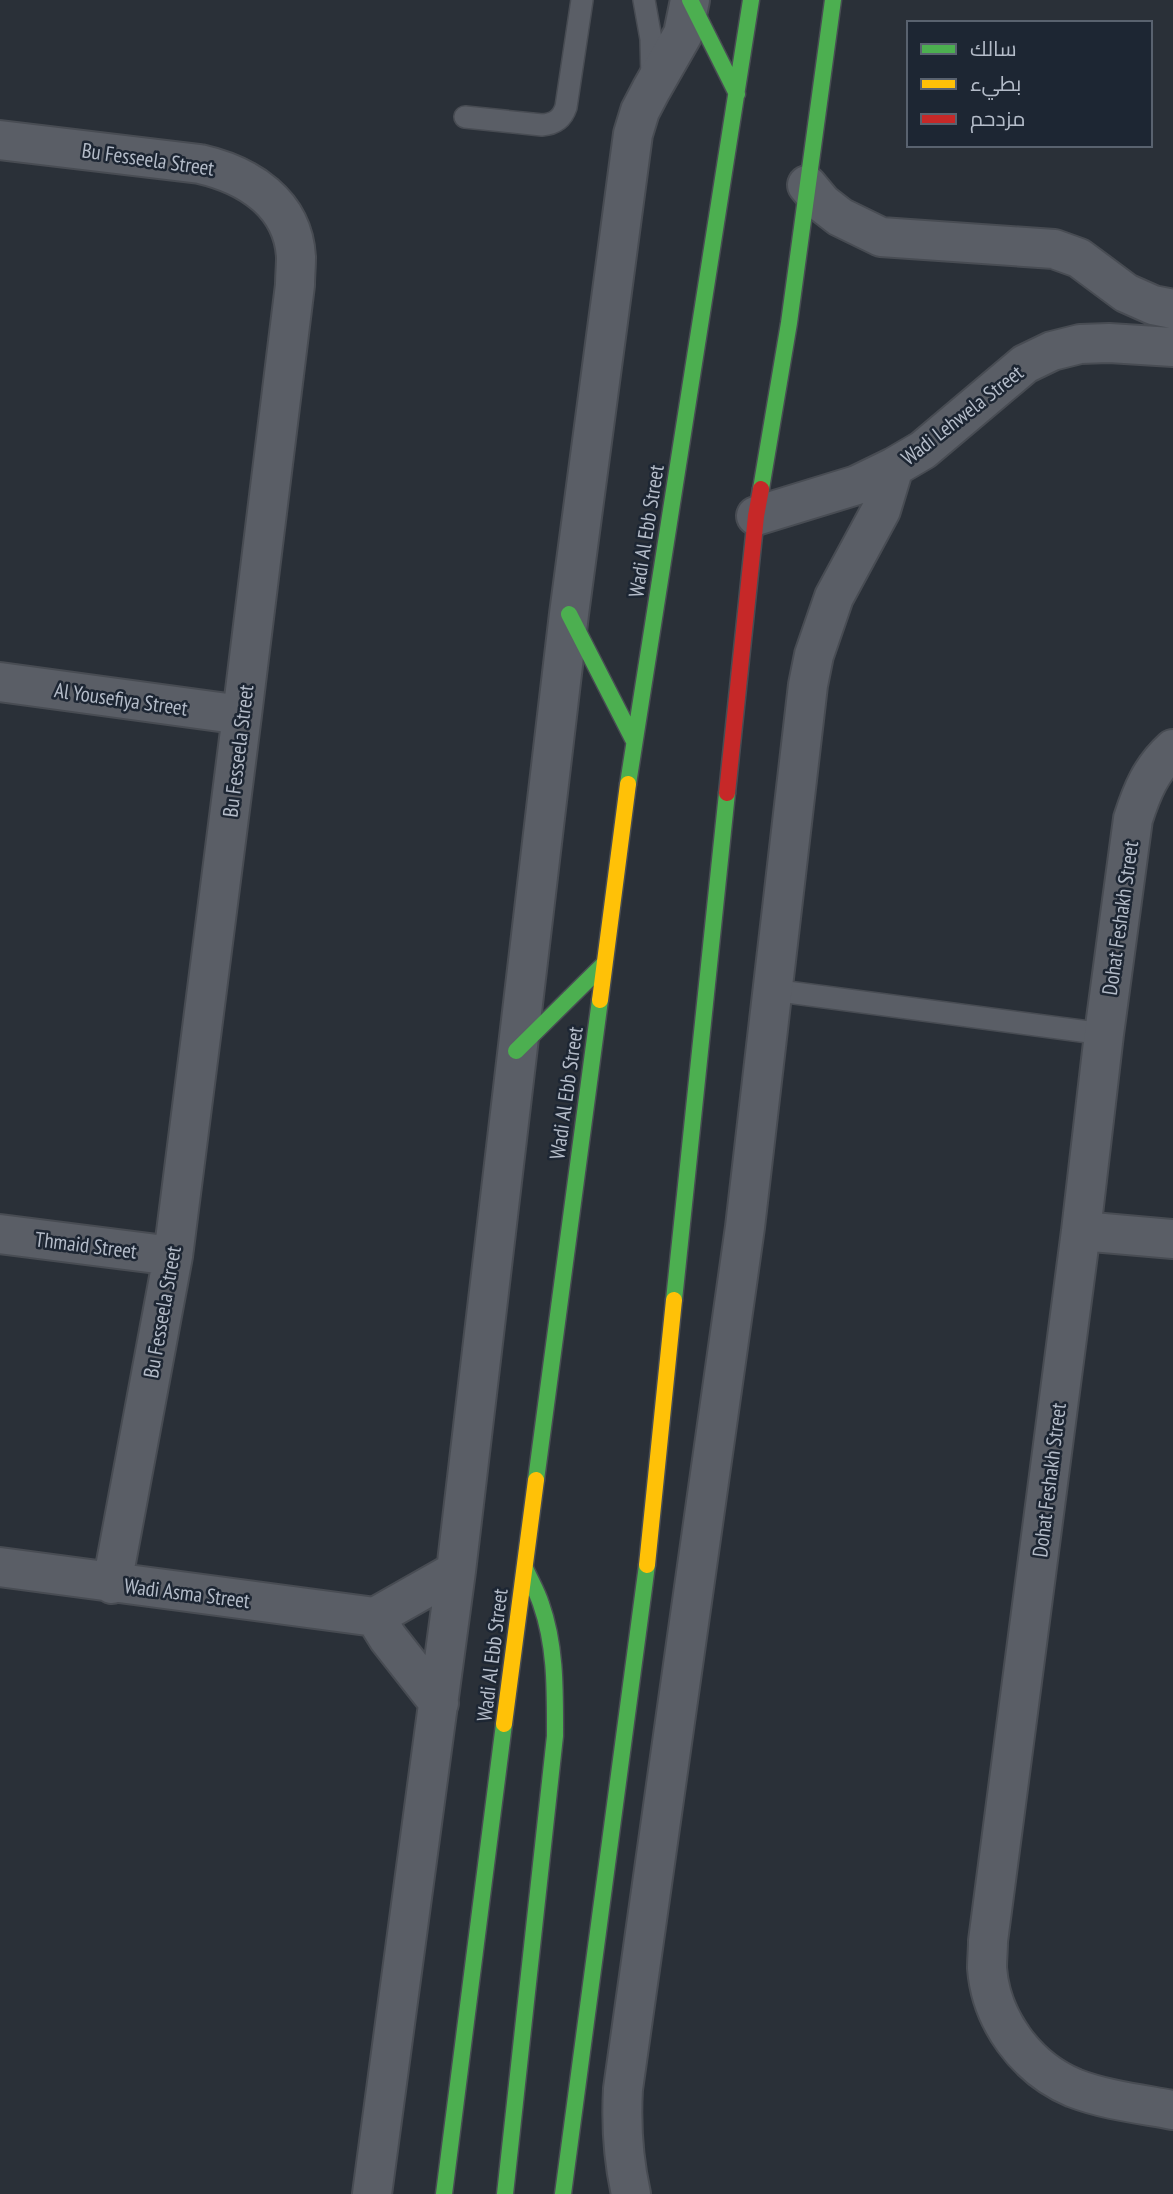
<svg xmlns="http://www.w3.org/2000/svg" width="1173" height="2194" font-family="'PT Sans Narrow',Cairo,sans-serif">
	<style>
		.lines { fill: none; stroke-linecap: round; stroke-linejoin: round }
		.lane-casing { stroke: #484c53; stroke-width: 24 }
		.street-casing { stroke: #484c53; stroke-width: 42 }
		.fast-casing { stroke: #484c53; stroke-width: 19 }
		.slow-casing { stroke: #484c53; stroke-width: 19 }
		.jam-casing { stroke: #484c53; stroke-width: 19 }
		.lane { stroke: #5a5e66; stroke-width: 21 }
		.street { stroke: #5a5e66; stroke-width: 38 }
		.fast { stroke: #4caf50; stroke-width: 16 }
		.slow { stroke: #ffc107; stroke-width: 16 }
		.jam { stroke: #c62828; stroke-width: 16 }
		.labels { text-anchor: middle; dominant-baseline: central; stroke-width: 5; stroke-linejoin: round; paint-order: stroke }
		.street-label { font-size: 21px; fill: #b4bcc9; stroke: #1d2633 }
	</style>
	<rect width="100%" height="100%" fill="#2a3038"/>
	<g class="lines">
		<g class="lane-casing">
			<path id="lane" d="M 644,0 L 651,39 L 652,78
				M 465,117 L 542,125 C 555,124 562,119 566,107 L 582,0
				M 772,990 L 1104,1034"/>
		</g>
		<g class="street-casing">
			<path id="street" d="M 0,140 L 200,164 C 248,175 293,203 296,257 C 296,267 295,276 295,285 L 242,715 L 173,1256 L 112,1584
				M 807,185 L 822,203 L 840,217 L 881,237 L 1054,249 L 1079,258 L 1126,293 L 1153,305 L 1173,309
				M 756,516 L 857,485 L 894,467 L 923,450 L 1025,364 L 1052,351 L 1080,344 L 1109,343 L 1173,347
				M 0,682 L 242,715
				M 1173,749 C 1151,769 1142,791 1133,819 L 1104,1034 L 1081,1231 L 988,1941 C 988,1950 987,1959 987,1968 C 991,2020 1026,2068 1074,2088 C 1105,2100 1140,2104 1173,2110
				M 1081,1231 L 1173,1239
				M 0,1234 L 173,1256
				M 0,1567 L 375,1617 L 456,1571
				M 375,1617 L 388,1638 L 439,1703
				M 372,2194 L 456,1571 L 569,614 L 633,134 L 640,111 L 651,90 L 683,34 L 690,0
				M 631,2194 C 623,2158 621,2125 623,2089 L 745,1227 L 808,685 L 814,655 L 834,597 L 881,510 L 894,467"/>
		</g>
		<g class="fast-casing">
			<path id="fast" d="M 690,0 L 737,94
				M 761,489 L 789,323 L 833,0
				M 569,614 L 634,741
				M 628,784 L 751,0
				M 516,1051 L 604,964
				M 674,1300 L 727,793
				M 536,1480 L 600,1000
				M 444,2194 L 504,1724
				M 505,2194 L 555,1736 C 555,1691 556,1646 541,1604 C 537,1591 530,1580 525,1568
				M 563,2194 L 647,1565"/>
		</g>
		<g class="slow-casing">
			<path id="slow" d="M 600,1000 L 628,784
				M 647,1565 L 674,1300
				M 504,1724 L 536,1480"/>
		</g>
		<g class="jam-casing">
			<path id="jam" d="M 727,793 L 756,516 L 761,489"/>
		</g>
		<use href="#lane" class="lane"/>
		<use href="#street" class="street"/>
		<use href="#fast" class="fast"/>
		<use href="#slow" class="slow"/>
		<use href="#jam" class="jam"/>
	</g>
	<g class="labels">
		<g class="street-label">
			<text transform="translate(148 159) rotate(8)">Bu Fesseela Street</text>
			<text transform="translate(962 415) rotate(-38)">Wadi Lehwela Street</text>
			<text transform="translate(646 531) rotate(-81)">Wadi Al Ebb Street</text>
			<text transform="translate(121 699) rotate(8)">Al Yousefiya Street</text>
			<text transform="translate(238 751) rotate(-83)">Bu Fesseela Street</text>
			<text transform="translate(1120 918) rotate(-82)">Dohat Feshakh Street</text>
			<text transform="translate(566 1093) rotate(-82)">Wadi Al Ebb Street</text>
			<text transform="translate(86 1245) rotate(7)">Thmaid Street</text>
			<text transform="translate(162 1312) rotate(-80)">Bu Fesseela Street</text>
			<text transform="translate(1049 1480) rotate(-83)">Dohat Feshakh Street</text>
			<text transform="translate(187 1593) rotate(7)">Wadi Asma Street</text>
			<text transform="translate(492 1655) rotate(-83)">Wadi Al Ebb Street</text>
		</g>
	</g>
	<rect x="907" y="21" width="245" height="126" fill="#1d2633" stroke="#59626f" stroke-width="2"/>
	<rect x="921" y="44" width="35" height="10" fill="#4caf50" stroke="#59626f" stroke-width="2"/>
	<text x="970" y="56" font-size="21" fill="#b4bcc9">سالك</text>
	<rect x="921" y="79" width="35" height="10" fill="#ffc107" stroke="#59626f" stroke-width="2"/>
	<text x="970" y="91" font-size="21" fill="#b4bcc9">بطيء</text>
	<rect x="921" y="114" width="35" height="10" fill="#c62828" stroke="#59626f" stroke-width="2"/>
	<text x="970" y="126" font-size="21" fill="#b4bcc9">مزدحم</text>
</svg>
